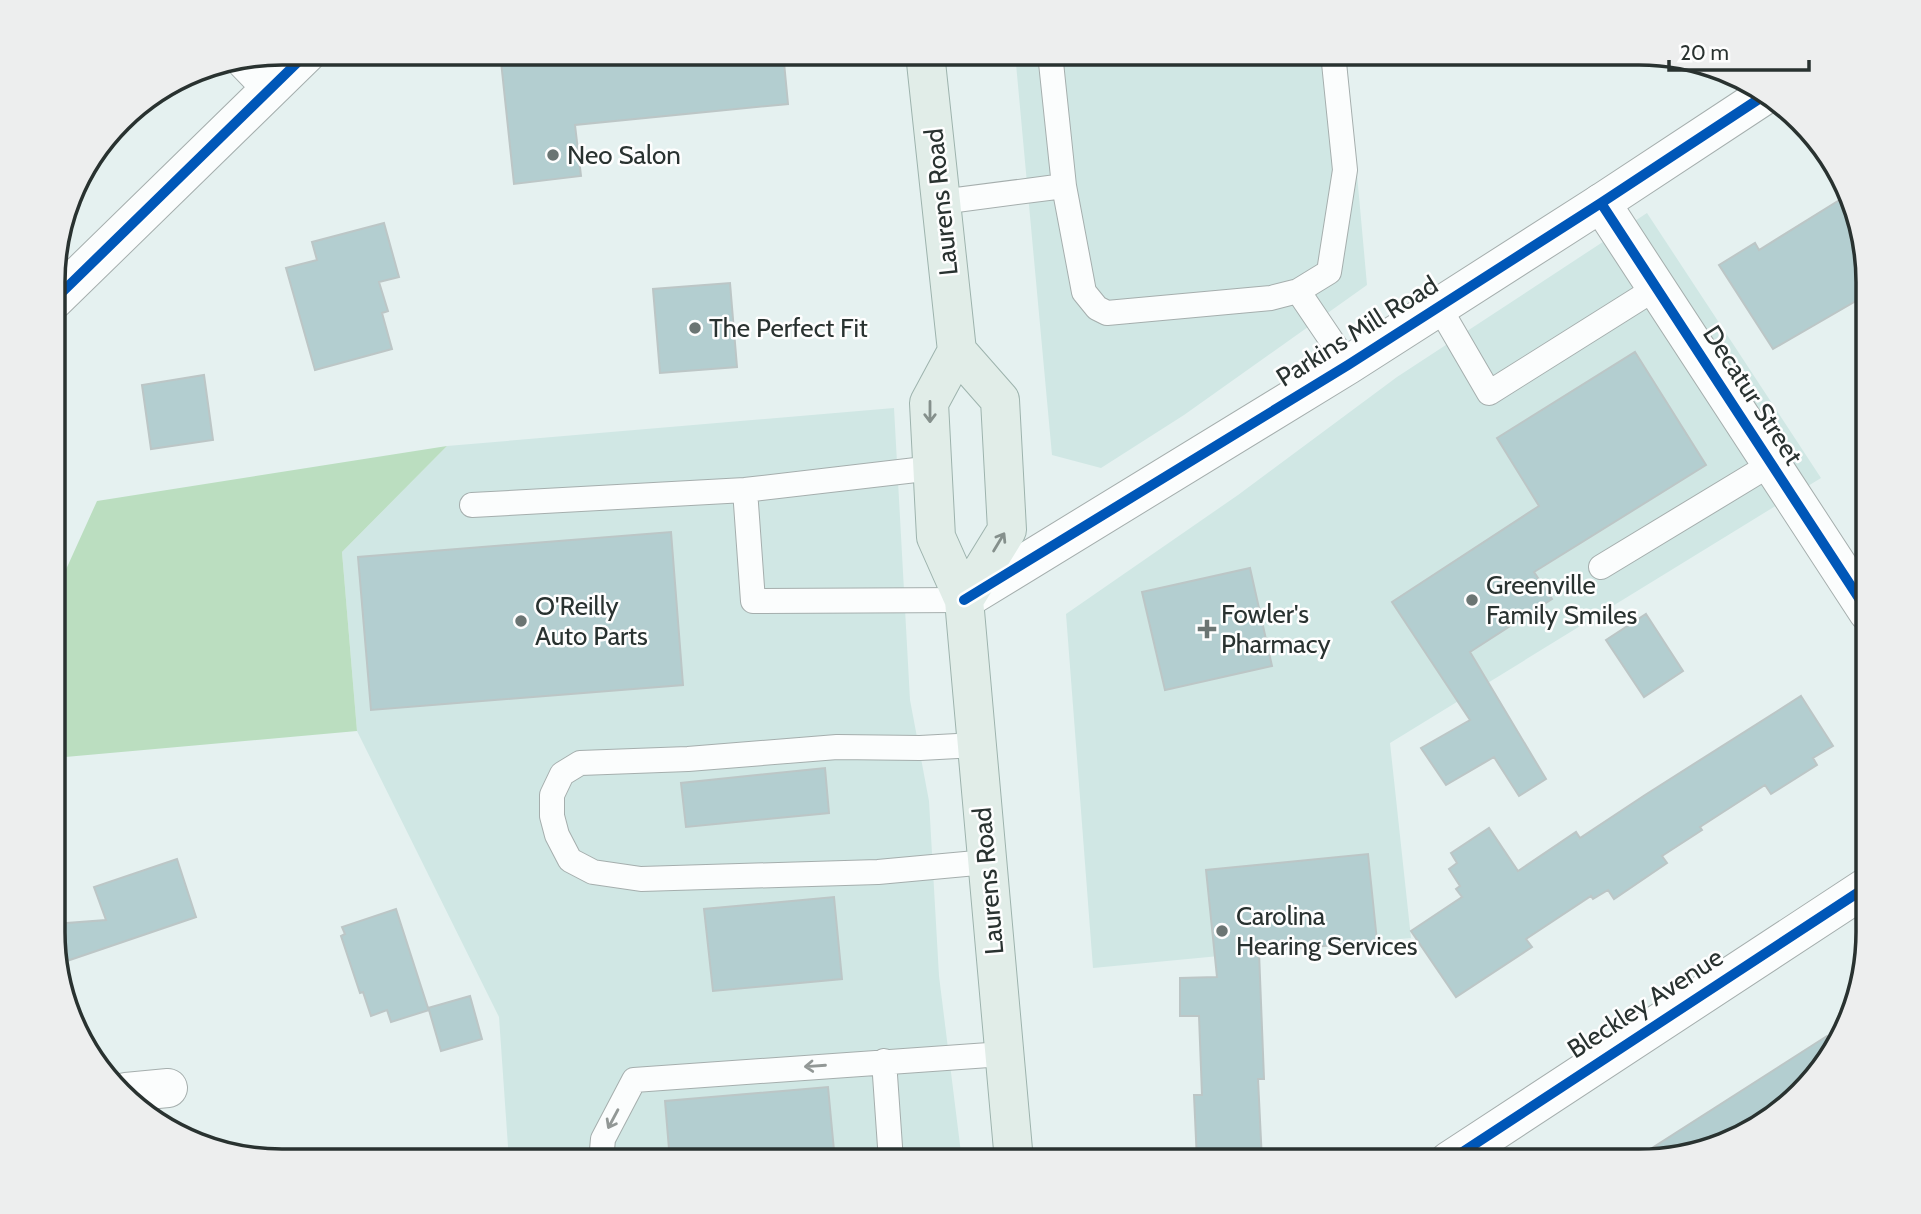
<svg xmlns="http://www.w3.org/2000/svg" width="1921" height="1214" font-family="Cabin,sans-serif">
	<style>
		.built { fill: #d0e7e4 }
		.green { fill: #bbdec0 }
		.building { fill: #b3ced0; stroke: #bcc6c6; stroke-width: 2 }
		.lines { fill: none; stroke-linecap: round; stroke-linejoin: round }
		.service-casing { stroke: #a5aead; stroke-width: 26 }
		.minor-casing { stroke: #a5aead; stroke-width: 40 }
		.tertiary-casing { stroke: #a5aead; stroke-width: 40 }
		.primary-casing { stroke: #9db3ad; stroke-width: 40 }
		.service { stroke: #fbfdfd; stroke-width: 24 }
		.minor { stroke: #fbfdfd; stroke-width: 38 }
		.tertiary { stroke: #fbfdfd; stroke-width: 38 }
		.primary { stroke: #e1ede8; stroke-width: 38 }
		.cycleway-casing { stroke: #fefefe; stroke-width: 15 }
		.cycleway { stroke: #0057b8; stroke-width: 10 }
		.oneway { stroke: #85908c }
		.oneway2 { stroke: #929896 }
		.poi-dot { fill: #6b7573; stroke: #fefefe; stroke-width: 2.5 }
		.labels { text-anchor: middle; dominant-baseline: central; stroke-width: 5; stroke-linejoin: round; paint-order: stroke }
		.poi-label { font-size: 26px; fill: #293230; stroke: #fefefe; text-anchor: start }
		.street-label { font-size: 26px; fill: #293230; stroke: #fefefe }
		.rim { fill: none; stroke: #293230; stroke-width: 3.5 }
	</style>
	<rect width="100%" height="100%" fill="#e5f1f0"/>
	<path class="built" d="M 1015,53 L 1346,53 L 1367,285 L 1184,415 L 1101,468 L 1052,455 Z
		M 1647,213 L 1821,478 L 1390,743 L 1411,938 L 1093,968 L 1066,614 L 1238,495 L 1397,377 Z
		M 894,408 L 910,700 L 929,801 L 939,976 L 962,1161 L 509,1161 L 499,1017 L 357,731 L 342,552 L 447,446 Z"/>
	<path class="green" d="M 447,446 L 342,552 L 357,731 L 54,758 L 54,596 L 97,501 Z"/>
	<path class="building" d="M 500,52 L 783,52 L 788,104 L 575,125 L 581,176 L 514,184 Z
		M 1846,196 L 1868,266 L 1868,294 L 1773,349 L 1719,265 L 1755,243 L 1759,250 Z
		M 384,223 L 399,277 L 379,282 L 388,311 L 382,313 L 392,349 L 315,370 L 286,268 L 317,260 L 312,242 Z
		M 730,283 L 737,367 L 660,373 L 653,289 Z
		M 1635,352 L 1706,465 L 1534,572 L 1552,599 L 1470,652 L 1546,779 L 1519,796 L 1494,757 L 1446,785 L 1421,748 L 1470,720 L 1392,602 L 1539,506 L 1497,438 Z
		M 204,375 L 213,440 L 151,449 L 142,385 Z
		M 671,532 L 683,685 L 371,710 L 358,557 Z
		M 1250,568 L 1272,666 L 1165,690 L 1142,592 Z
		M 1646,614 L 1683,671 L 1644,697 L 1606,640 Z
		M 1801,696 L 1833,746 L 1813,758 L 1817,765 L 1771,794 L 1765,785 L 1700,827 L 1702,830 L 1662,856 L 1667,863 L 1614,899 L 1608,890 L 1593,899 L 1591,896 L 1526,939 L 1532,947 L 1456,997 L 1411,931 L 1462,897 L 1456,889 L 1460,886 L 1449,869 L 1457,863 L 1451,853 L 1489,828 L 1518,871 L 1576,832 L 1580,838 L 1645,795 Z
		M 825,768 L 829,813 L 686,827 L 681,783 Z
		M 1368,854 L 1377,941 L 1259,952 L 1264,1079 L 1258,1079 L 1262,1161 L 1197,1161 L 1194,1095 L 1202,1095 L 1199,1016 L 1180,1016 L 1180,978 L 1217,977 L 1206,870 Z
		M 177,859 L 196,917 L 55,965 L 54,924 L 106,920 L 94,887 Z
		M 834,897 L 842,979 L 713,991 L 704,909 Z
		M 396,909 L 428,1008 L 470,996 L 482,1039 L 441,1051 L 429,1010 L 391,1022 L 387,1010 L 371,1016 L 363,992 L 360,993 L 341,936 L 345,934 L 342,927 Z
		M 1827,1036 L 1834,1046 L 1830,1059 L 1754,1131 L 1650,1161 L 1646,1152 Z
		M 828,1087 L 835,1161 L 670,1161 L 665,1101 Z"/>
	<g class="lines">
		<g class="service-casing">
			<path id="service" d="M 1050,53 L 1064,186
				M 941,202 L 1064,186 L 1084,292 L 1097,308 L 1107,313 L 1271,298 L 1298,291 L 1348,365
				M 1298,291 L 1329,272 L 1345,170 L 1333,53
				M 1439,307 L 1489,393 L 1656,288
				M 745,490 L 753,601 L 964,600
				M 472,505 L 745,490 L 933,468
				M 1601,567 L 1771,464
				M 976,745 L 920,748 L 837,747 L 688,759 L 580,763 L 562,774 L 552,795 L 552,816 L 557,835 L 570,860 L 593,872 L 641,879 L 878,872 L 987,862
				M 884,1061 L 891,1161
				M 601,1161 L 603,1139 L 634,1080 L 1003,1054"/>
		</g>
		<g class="minor-casing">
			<path id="minor" d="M 245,60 L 271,87
				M 1601,203 L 1868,612
				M 54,300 L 307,53
				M 126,1092 L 168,1088
				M 1449,1161 L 1868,886"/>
		</g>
		<g class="tertiary-casing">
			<path id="tertiary" d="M 964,600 L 1348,365 L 1601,203 L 1768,93"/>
		</g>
		<g class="primary-casing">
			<path id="primary" d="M 925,53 L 957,351 L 929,403 L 936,537 L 964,600 L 1014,1161
				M 957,351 L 1000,400 L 1007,530 L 964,600"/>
		</g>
		<use href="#service" class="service"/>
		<use href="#minor" class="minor"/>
		<use href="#tertiary" class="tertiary"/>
		<use href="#primary" class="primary"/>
		<g class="cycleway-casing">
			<path id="cycleway" d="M 1601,203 L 1868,612
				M 54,300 L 307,53
				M 964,600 L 1348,365 L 1601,203 L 1768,93
				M 1449,1161 L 1868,886"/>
		</g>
		<use href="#cycleway" class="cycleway"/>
	</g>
	<defs><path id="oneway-shaft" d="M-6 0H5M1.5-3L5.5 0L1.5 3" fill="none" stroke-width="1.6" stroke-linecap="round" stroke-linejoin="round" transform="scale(1.75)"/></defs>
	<g class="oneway">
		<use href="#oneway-shaft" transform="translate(930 412) rotate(90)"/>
		<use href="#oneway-shaft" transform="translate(999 542) rotate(-59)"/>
	</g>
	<g class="oneway2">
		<use href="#oneway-shaft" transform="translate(815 1066) rotate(176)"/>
		<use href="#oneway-shaft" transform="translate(613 1119) rotate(118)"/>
	</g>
	<g class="poi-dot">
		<circle cx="553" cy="155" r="7"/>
		<circle cx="695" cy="328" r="7"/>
		<circle cx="1472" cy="600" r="7"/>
		<circle cx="521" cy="621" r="7"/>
		<path d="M1203.5 618.5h7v7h7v7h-7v7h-7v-7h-7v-7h7z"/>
		<circle cx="1222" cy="931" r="7"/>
	</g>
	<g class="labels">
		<g class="poi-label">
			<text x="567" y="155">Neo Salon</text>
			<text x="709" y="328">The Perfect Fit</text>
			<text x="1486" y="585">Greenville<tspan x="1486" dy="30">Family Smiles</tspan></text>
			<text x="535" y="606">O'Reilly<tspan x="535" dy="30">Auto Parts</tspan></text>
			<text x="1221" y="614">Fowler's<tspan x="1221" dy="30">Pharmacy</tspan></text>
			<text x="1236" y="916">Carolina<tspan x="1236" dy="30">Hearing Services</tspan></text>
		</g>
		<g class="street-label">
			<text transform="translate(941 202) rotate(-96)">Laurens Road</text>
			<text transform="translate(1357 331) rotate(-32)">Parkins Mill Road</text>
			<text transform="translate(1753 395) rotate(57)">Decatur Street</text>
			<text transform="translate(988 881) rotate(-95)">Laurens Road</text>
			<text transform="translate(1645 1003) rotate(-33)">Bleckley Avenue</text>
		</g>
	</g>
	<path d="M0 0H1921V1214H0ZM282 65H1639A217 217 0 0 1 1856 282V932A217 217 0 0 1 1639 1149H282A217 217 0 0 1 65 932V282A217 217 0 0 1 282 65Z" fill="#edeeee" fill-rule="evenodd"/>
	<path class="rim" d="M282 65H1639A217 217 0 0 1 1856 282V932A217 217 0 0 1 1639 1149H282A217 217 0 0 1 65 932V282A217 217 0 0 1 282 65Z"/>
	<path d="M1669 60v10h140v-10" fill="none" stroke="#293230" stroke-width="3.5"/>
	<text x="1680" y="60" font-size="21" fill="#293230" stroke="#fefefe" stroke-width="5" paint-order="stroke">20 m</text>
</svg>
